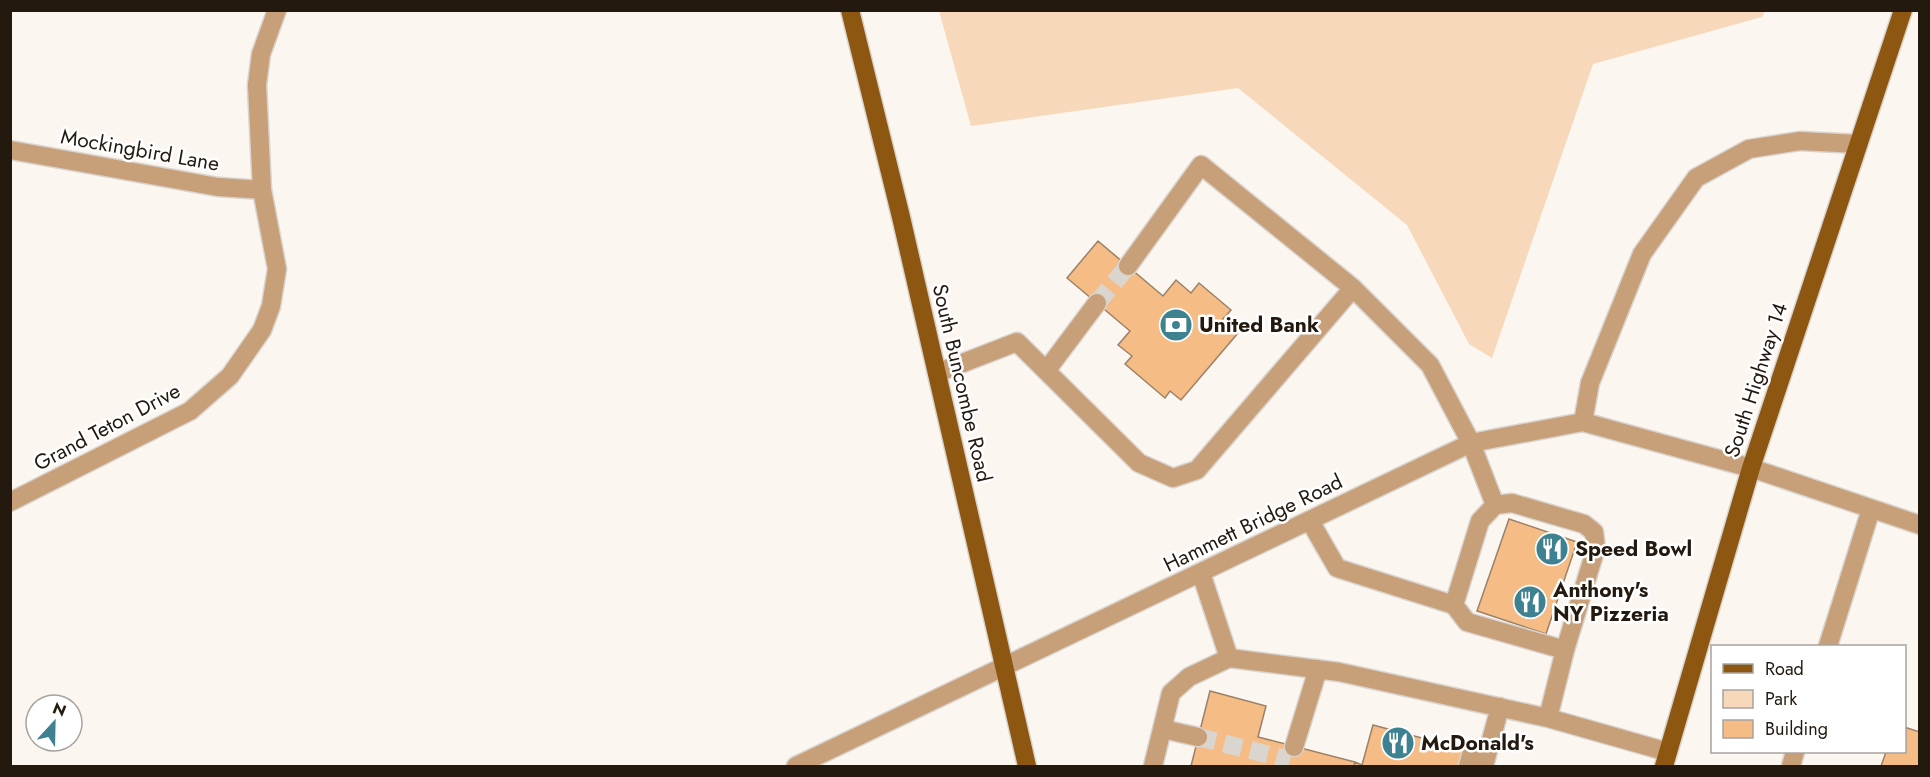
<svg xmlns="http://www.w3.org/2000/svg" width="1930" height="777" font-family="Jost,sans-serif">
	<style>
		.green { fill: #f8d8ba }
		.building { fill: #f5bc85; stroke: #9b8168; stroke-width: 1.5 }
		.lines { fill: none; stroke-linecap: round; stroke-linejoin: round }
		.minor-tunnel { stroke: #dbd5cf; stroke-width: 18; stroke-dasharray: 18 9; stroke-linecap: butt }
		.minor-casing { stroke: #d9d3cd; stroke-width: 21 }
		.major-casing { stroke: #d9d3cd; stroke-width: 21 }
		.minor { stroke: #c79f78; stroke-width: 18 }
		.major { stroke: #8e5711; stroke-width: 18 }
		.labels { text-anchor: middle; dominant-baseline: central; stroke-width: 5; stroke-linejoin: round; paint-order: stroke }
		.street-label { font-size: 21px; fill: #23190f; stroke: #fff }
		.poi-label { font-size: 21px; font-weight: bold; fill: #23190f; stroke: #fff; text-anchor: start }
	</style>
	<rect width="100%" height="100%" fill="#fcf6f1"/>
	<path class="green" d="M 939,11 L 939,10 L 1765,11 L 1762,17 L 1593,64 L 1492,358 L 1469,344 L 1407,225 L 1238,88 L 971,126 Z"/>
	<path class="building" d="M 1098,241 L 1163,296 L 1176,280 L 1191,293 L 1199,283 L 1231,310 L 1222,320 L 1238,333 L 1181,400 L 1170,391 L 1165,398 L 1125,364 L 1132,356 L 1118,345 L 1130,331 L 1067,278 Z
		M 1509,519 L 1577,542 L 1546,634 L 1477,611 Z
		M 1210,691 L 1266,706 L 1258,737 L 1355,762 L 1354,766 L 1191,766 Z
		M 1373,725 L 1467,750 L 1463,766 L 1354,766 L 1355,762 L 1362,765 Z
		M 1904,727 L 1920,732 L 1920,766 L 1881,766 L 1886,752 L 1904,752 Z"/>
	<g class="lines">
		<path class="minor-tunnel" d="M 1097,303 L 1128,266
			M 1198,737 L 1290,760"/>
		<g class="minor-casing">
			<path id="minor" d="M 10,150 L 218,187 L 262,190
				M 1128,266 L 1201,165 L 1353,288 L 1430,365 L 1471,443 L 1495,505
				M 1046,371 L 1097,303
				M 937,373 L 1017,342 L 1139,463 L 1173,478 L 1197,470 L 1353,288
				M 1583,422 L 1590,383 L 1642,254 L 1696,178 L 1749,149 L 1800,141 L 1858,144
				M 10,502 L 190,411 L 230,376 L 262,330 L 271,306 L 277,269 L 262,190 L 257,85 L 261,54 L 277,10
				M 1310,521 L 1337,568 L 1454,605 L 1467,622 L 1565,650
				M 1201,573 L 1229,658 L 1339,672 L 1548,718 L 1668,752
				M 1454,605 L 1480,521 L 1495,505 L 1512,503 L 1584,524 L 1594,532 L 1596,548 L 1565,650 L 1548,718
				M 1828,646 L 1871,509
				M 1163,729 L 1198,737
				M 1294,747 L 1318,669
				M 796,766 L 1471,443 L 1583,422 L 1751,468 L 1920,525
				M 1153,766 L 1171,693 L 1189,677 L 1229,658
				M 1468,766 L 1471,755 L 1488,749
				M 1484,766 L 1500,707
				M 1791,766 L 1795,752"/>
		</g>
		<g class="major-casing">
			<path id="major" d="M 850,10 L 901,217 L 1027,766
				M 1664,766 L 1751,468 L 1903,10"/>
		</g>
		<use href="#minor" class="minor"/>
		<use href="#major" class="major"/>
	</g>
	<defs>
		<g id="bank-disc" transform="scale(1.725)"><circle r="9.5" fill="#3e8191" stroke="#fff"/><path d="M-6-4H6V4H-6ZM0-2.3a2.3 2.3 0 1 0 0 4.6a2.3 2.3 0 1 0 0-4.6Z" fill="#fff"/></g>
		<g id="restaurant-disc" transform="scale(1.725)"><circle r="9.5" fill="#3e8191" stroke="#fff"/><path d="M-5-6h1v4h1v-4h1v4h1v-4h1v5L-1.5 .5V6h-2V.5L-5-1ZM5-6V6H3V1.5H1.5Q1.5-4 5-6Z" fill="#fff"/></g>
	</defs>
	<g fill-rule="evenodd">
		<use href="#bank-disc" x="1176" y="325"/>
		<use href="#restaurant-disc" x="1552" y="549"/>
		<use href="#restaurant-disc" x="1530" y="602"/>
		<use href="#restaurant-disc" x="1398" y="743"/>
	</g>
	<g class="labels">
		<g class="street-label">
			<text transform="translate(140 150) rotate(10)">Mockingbird Lane</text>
			<text transform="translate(1756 380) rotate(-72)">South Highway 14</text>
			<text transform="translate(962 383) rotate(77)">South Buncombe Road</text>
			<text transform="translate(107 427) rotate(-28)">Grand Teton Drive</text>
			<text transform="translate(1253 523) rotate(-26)">Hammett Bridge Road</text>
		</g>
		<g class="poi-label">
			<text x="1199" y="325">United Bank</text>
			<text x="1575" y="549">Speed Bowl</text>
			<text x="1553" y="590">Anthony's<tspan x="1553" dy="24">NY Pizzeria</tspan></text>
			<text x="1421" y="743">McDonald's</text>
		</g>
	</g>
	<rect width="1930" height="777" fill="none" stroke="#23190f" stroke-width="24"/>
	<rect x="1711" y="645" width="195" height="108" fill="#ffffff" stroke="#a7a39f" stroke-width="1.5"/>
	<rect x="1723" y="664" width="30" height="9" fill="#8e5711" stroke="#a7a39f" stroke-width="1.5"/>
	<text x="1765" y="675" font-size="18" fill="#23190f">Road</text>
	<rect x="1723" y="690" width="30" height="18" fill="#f8d8ba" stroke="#a7a39f" stroke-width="1.5"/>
	<text x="1765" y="705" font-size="18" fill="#23190f">Park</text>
	<rect x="1723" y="720" width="30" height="18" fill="#f5bc85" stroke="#a7a39f" stroke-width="1.5"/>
	<text x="1765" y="735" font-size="18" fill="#23190f">Building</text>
	<g transform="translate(54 723) rotate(22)"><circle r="28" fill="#ffffff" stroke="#a7a39f" stroke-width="1.5"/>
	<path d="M0-4.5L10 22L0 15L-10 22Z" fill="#3e8191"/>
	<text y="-9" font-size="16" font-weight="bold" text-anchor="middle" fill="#23190f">N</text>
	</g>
</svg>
